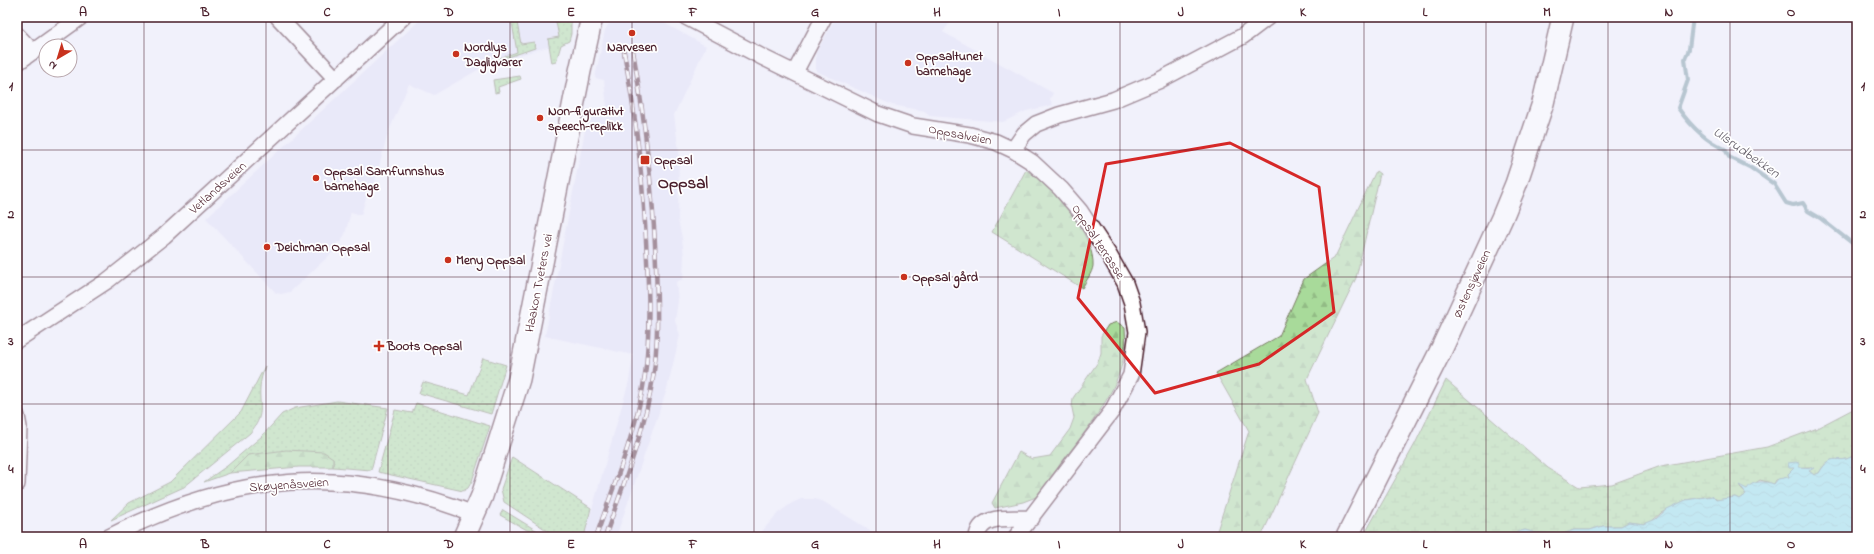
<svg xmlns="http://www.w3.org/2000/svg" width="1874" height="554" font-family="'Indie Flower',sans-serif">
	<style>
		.built { fill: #e1e0f6 }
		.grass { fill: url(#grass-dots); stroke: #797c62 }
		.forest { fill: url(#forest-firs); stroke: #797c62 }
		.wetland { fill: url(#wetland-marsh); stroke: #797c62 }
		.water { fill: url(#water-waves); stroke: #72929c }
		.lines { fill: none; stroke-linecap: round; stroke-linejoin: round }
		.stream { stroke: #72929c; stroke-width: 4 }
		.street-casing { stroke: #4a1f2b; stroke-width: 18 }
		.secondary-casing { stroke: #4a1f2b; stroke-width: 24 }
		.street { stroke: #fff; stroke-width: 15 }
		.secondary { stroke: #fff; stroke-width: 21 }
		.rail-casing { stroke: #4a1f2b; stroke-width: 4.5 }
		.rail { stroke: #fff; stroke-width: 3; stroke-dasharray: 9; stroke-linecap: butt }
		.marked { fill: none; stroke: #d62828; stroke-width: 3; stroke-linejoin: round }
		.grid { fill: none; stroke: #4a1f2b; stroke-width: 1; stroke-opacity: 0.55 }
		.poi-dot { fill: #c8321e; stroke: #fff; stroke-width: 1.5 }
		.labels { text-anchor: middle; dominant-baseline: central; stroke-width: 3.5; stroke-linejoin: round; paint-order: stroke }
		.poi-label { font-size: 13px; font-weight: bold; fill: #4a1f2b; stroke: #fff; text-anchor: start }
		.street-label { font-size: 13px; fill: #4a1f2b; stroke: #fff }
		.water-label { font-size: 14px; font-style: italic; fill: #5e5863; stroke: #fff }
		.district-label { font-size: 17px; font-weight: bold; fill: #4a1f2b; stroke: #fff }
		.neatline { fill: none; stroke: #4a1f2b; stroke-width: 1.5 }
		.grid-label { font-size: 13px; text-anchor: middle; font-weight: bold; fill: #4a1f2b }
	</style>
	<defs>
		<pattern id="grass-dots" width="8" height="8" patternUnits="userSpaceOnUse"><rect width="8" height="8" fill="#a8da9a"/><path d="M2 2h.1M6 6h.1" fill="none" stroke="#92bb85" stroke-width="1.8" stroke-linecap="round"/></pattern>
		<pattern id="forest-firs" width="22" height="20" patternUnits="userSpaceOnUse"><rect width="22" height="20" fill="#a8da9a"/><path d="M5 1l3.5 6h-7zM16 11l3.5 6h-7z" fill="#92bb85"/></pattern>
		<pattern id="wetland-marsh" width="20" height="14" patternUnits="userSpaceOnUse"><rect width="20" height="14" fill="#a8da9a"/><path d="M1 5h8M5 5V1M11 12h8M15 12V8" fill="none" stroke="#92bb85"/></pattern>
		<pattern id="water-waves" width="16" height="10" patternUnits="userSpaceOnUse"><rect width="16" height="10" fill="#8ddee7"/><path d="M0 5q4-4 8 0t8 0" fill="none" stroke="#7bbec6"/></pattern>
	</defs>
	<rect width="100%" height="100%" fill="#f1f1fb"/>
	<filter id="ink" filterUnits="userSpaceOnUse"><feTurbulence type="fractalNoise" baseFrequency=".025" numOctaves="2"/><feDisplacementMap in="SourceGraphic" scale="8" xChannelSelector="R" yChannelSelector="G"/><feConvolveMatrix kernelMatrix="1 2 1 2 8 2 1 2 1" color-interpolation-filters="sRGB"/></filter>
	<g filter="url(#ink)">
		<path class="built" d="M 423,17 L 571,17 L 571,34 L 569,41 L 562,43 L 490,63 L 434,95 L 409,84 L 388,133 L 373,189 L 369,188 L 361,215 L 351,212 L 345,234 L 341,242 L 337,242 L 334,251 L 290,292 L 281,294 L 276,293 L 206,218 Z
			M 617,17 L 653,17 L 706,46 L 674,115 L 679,152 L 678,220 L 682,238 L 684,256 L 683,279 L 676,282 L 678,301 L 675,321 L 680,335 L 667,389 L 616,537 L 584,537 L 629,381 L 633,355 L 545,336 L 587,120 L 591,116 L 608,117 L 604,80 L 595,78 L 605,30 L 608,25 Z
			M 836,17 L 954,17 L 943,32 L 1053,93 L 1050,99 L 1053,105 L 1026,111 L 1003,122 L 929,116 L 925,111 L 892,105 L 816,71 L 816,53 Z
			M 801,499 L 815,499 L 824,502 L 881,537 L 757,537 L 778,513 L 792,503 Z"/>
		<path class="grass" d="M 511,17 L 516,17 L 521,44 L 534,42 L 535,48 L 497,61 L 497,59 L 517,52 Z
			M 555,17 L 571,17 L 571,34 L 569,41 L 561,45 L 556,62 L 552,63 L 548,39 L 559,37 Z
			M 520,76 L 521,79 L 498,87 L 499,92 L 495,93 L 493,80 Z
			M 483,358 L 506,365 L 491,414 L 419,393 L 423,382 L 469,395 Z
			M 265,366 C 263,373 260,381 260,388 C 259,408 265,415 250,433 L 184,487 L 111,520 L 129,503 L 170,482 L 241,412 Z
			M 337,401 L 388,408 L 371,470 L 333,467 L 333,458 L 248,455 L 230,473 L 204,482 L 227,466 L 262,436 L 282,414 L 295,408 Z
			M 416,403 L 490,426 L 472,481 L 468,488 L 463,491 L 378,472 L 395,410 L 412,413 Z
			M 512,457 L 591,508 L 584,537 L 557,537 L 504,502 L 501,489 Z
			M 503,510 L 539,532 L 527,530 L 500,515 Z"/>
		<path class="forest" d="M 1026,170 C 1033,175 1040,179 1046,184 C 1064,200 1095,241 1093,266 C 1092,273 1086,281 1082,288 L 992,232 Z
			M 1376,171 L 1380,174 L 1356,278 L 1307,379 L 1318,413 L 1261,537 L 1215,537 L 1249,431 L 1216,373 L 1279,336 L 1304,279 L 1335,257 Z
			M 1117,322 L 1125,328 C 1129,373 1104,406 1078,441 C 1064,459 1050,478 1036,497 L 1023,502 L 995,508 L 992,503 L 1019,452 L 1032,459 L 1050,456 L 1070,429 L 1074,418 L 1072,408 L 1073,398 L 1098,362 L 1101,353 L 1101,336 L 1108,325 Z
			M 286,450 L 324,452 L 333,458 L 333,467 L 299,467 L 230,473 L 248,455 Z"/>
		<path class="wetland" d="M 1446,380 L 1548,468 L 1579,487 L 1612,484 L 1661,466 L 1767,447 L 1815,429 L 1857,407 L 1857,458 L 1851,457 C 1837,465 1833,450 1819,473 L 1814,475 L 1809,471 L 1811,467 L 1794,468 L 1788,474 L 1789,477 L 1776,480 L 1774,484 L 1760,480 L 1747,489 L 1739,487 L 1746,494 L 1739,499 L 1735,497 L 1718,500 L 1709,496 L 1686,500 L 1661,513 L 1651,522 L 1644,524 L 1629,522 L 1621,526 L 1603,526 L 1590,530 L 1574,530 L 1563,534 L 1536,533 L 1525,530 L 1498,537 L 1471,537 L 1468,534 L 1468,537 L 1363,537 L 1415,444 Z"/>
		<path class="water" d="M 1851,457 L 1857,458 L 1857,537 L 1498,537 L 1525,530 L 1536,533 L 1563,534 L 1574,530 L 1590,530 L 1603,526 L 1621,526 L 1629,522 L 1644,524 L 1656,519 L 1667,509 L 1686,500 L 1712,496 L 1716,500 L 1735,497 L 1739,499 L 1746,494 L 1739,485 L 1747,489 C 1752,480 1765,481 1774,484 L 1778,479 L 1789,477 L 1788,474 L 1794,468 L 1789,468 L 1788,463 L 1796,462 L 1799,463 L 1799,467 L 1814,468 L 1809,471 L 1814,475 L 1819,473 C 1833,450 1837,465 1851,457 Z"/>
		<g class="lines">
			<path class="stream" d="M 1693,17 L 1689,49 L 1685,59 L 1688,80 L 1678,108 C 1690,125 1705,141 1725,149 L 1729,157 L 1751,168 L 1774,184 L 1786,203 L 1793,205 L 1803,203 L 1808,211 L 1820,218 L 1857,247"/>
			<g class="street-casing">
				<path id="street" d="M 278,17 L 336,79
					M 686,17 L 764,58 L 878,114 L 913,126 L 970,135 L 996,142 L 1013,150 L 1032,162 L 1061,189 L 1080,211 L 1109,255 L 1125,283 L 1132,303 L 1137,332 L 1131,375 L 1112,411 L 1016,537
					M 17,35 L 33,52
					M 17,63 L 81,17
					M 795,72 L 824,17
					M 1013,150 L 1024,134 L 1036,124 L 1059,115 L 1113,100 L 1158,81 L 1243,36 L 1268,17
					M 17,340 L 107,281 L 164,236 L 403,17
					M 17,416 L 19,427 L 17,484
					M 109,537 C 234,473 342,463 474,514
					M 977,537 C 980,512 1014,520 1032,518"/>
			</g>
			<g class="secondary-casing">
				<path id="secondary" d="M 464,537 L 482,496 L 519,379 L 580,71 L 592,17
					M 1347,537 L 1442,348 L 1502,218 L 1516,184 L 1543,103 L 1563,17"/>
			</g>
			<use href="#street" class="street"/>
			<use href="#secondary" class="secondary"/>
			<g class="rail-casing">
				<path id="rail" d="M 596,537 C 614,484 637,431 645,375 C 650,337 649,298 647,260 C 644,190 637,121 624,52
					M 605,537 C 623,485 644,433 653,378 C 659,340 657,302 656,264 C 653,192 645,121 633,51"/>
			</g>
			<use href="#rail" class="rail"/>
		</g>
	</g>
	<path d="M0 0H1874V554H0ZM 1230,143 L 1319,187 L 1334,312 L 1259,364 L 1155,393 L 1078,298 L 1106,164 Z" fill="#f1f1fb" fill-opacity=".55" fill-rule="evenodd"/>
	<path class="marked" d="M 1230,143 L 1319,187 L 1334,312 L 1259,364 L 1155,393 L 1078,298 L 1106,164 Z"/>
	<path class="grid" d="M 144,17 L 144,537M 266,17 L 266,537M 388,17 L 388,537M 510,17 L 510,537M 632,17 L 632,537M 754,17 L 754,537M 876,17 L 876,537M 998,17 L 998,537M 1120,17 L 1120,537M 1242,17 L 1242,537M 1364,17 L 1364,537M 1486,17 L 1486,537M 1608,17 L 1608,537M 1730,17 L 1730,537M 17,150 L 1857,150M 17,277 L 1857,277M 17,404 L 1857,404"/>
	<g class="poi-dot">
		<circle cx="632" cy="33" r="4"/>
		<circle cx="456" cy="54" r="4"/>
		<circle cx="908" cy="63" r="4"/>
		<circle cx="540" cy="118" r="4"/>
		<rect x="640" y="155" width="10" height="10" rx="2"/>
		<circle cx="316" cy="178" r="4"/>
		<circle cx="267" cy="247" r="4"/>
		<circle cx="448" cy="260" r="4"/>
		<circle cx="904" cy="277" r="4"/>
		<path d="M377 340h4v4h4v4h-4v4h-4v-4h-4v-4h4z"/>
	</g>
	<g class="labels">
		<g class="poi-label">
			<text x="464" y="47">Nordlys<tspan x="464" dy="15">Dagligvarer</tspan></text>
			<text x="632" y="47" text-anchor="middle">Narvesen</text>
			<text x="916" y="56">Oppsaltunet<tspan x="916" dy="15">barnehage</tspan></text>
			<text x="548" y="111">Non-figurativt<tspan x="548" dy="15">speech-replikk</tspan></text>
			<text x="654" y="160">Oppsal</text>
			<text x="324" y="171">Oppsal Samfunnshus<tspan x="324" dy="15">barnehage</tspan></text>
			<text x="275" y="247">Deichman Oppsal</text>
			<text x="456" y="260">Meny Oppsal</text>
			<text x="912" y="277">Oppsal gård</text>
			<text x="387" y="346">Boots Oppsal</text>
		</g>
		<g class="street-label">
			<text transform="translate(960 135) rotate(11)">Oppsalveien</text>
			<text transform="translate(218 188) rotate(-42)">Vetlandsveien</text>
			<text transform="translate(1098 242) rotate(57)">Oppsal terrasse</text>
			<text transform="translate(539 283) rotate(-79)">Haakon Tveters vei</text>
			<text transform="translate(1472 284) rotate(-65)">Østensjøveien</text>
			<text transform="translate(289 485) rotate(-4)">Skøyenåsveien</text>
		</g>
		<g class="water-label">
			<text transform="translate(1746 153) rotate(35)">Ulsrudbekken</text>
		</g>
		<g class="district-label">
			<text x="683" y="183">Oppsal</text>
		</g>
	</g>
	<rect width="1874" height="554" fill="none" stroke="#fff" stroke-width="44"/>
	<g transform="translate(58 58) rotate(218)"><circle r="19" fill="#ffffff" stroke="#b7a5aa"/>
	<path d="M0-3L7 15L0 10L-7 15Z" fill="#c8321e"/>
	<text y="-6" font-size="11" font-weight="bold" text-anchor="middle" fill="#4a1f2b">N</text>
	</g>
	<rect x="22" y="22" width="1830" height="510" class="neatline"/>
	<g class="grid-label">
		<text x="83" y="16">A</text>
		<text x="205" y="16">B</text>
		<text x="327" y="16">C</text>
		<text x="449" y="16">D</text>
		<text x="571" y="16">E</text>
		<text x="693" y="16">F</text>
		<text x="815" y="16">G</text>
		<text x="937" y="16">H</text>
		<text x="1059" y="16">I</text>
		<text x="1181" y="16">J</text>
		<text x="1303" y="16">K</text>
		<text x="1425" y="16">L</text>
		<text x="1547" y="16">M</text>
		<text x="1669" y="16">N</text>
		<text x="1791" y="16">O</text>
		<text x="11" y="90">1</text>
		<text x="1863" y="90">1</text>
		<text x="11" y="218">2</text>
		<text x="1863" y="218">2</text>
		<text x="11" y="345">3</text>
		<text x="1863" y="345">3</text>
		<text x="11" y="473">4</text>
		<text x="1863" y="473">4</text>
		<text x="83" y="548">A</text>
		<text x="205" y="548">B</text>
		<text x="327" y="548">C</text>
		<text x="449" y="548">D</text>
		<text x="571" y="548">E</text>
		<text x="693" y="548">F</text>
		<text x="815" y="548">G</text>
		<text x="937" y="548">H</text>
		<text x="1059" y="548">I</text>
		<text x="1181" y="548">J</text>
		<text x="1303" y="548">K</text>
		<text x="1425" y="548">L</text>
		<text x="1547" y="548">M</text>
		<text x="1669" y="548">N</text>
		<text x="1791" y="548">O</text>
	</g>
</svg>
